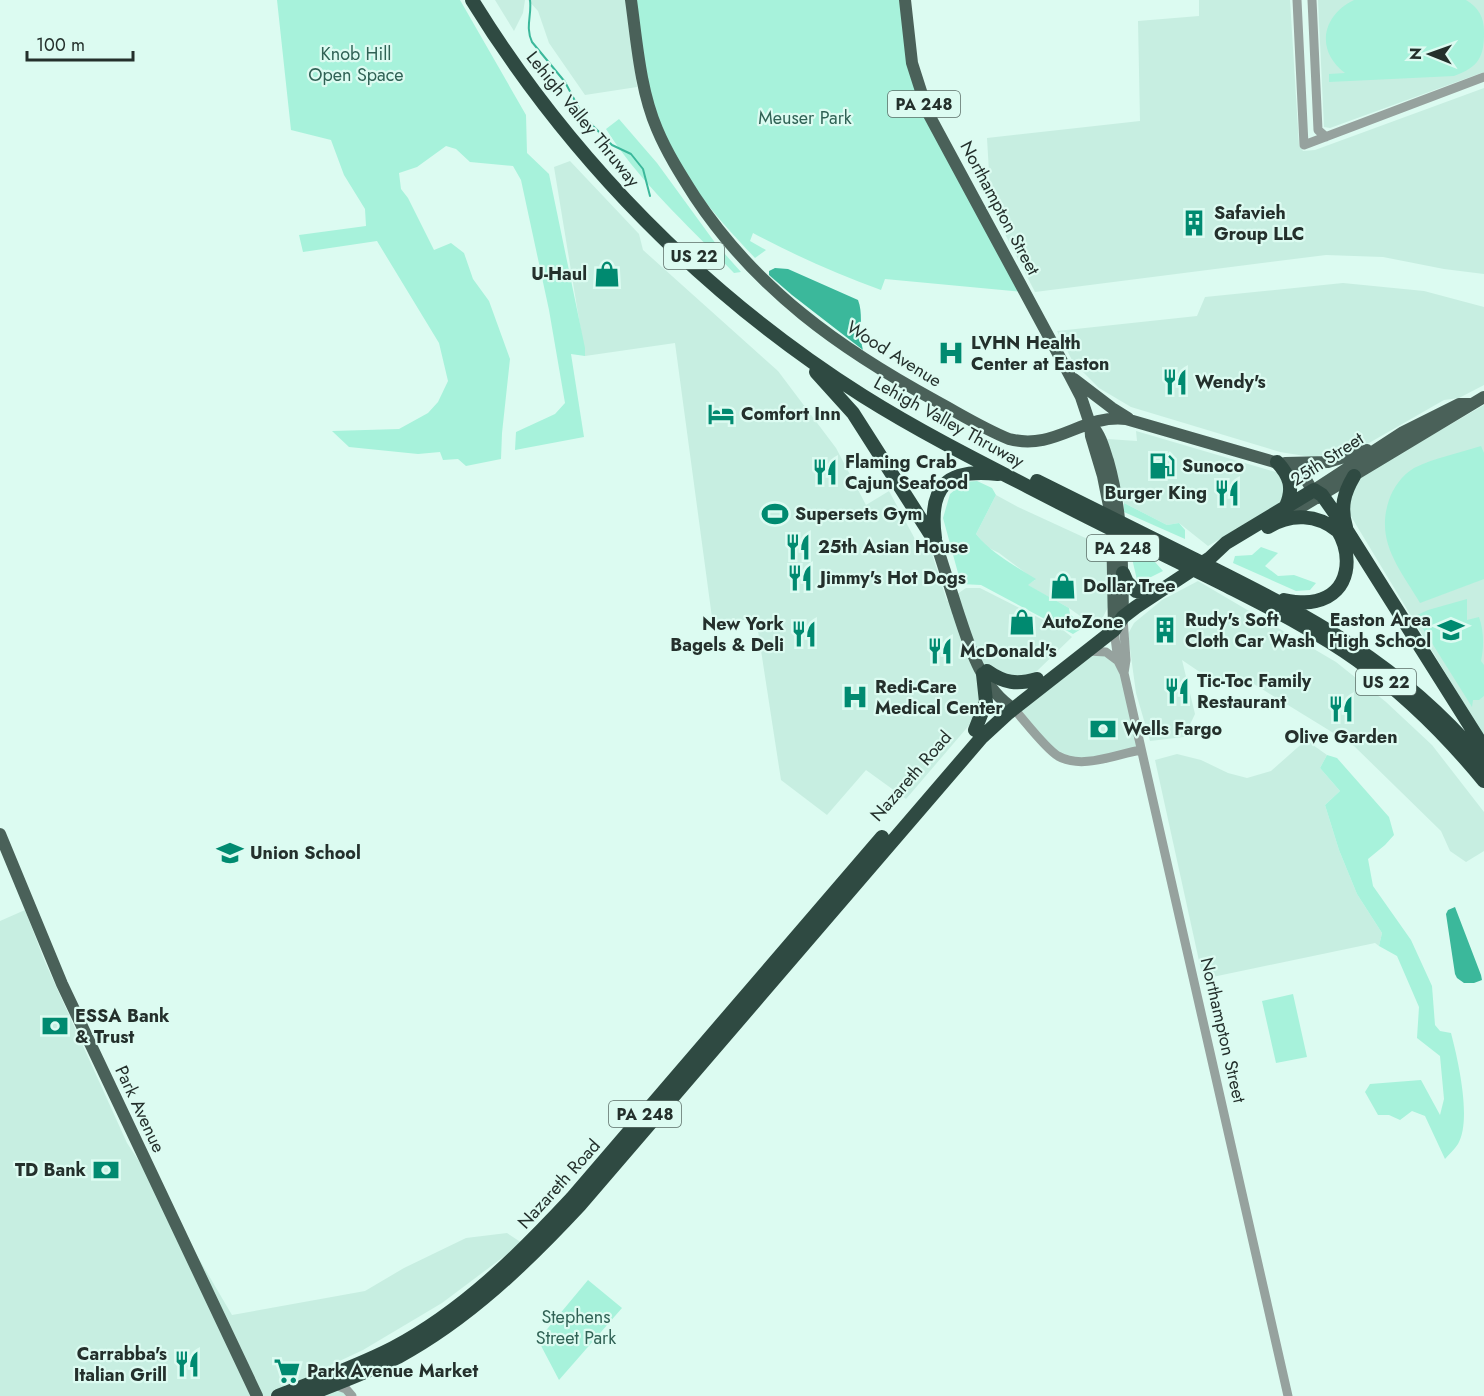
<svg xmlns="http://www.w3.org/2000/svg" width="1484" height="1396" font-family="Jost,sans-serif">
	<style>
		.built { fill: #c7eee1 }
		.green { fill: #a7f2db }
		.water { fill: #3bb89b }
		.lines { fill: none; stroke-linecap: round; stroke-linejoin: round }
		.stream { stroke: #3bb89b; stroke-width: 2 }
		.minor { stroke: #96a29e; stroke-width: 9 }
		.major { stroke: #4a6159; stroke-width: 12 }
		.highway { stroke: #2f4a42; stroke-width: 14 }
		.labels { text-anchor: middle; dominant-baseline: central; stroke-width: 4.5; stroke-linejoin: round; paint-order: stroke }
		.shield { fill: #dcfbf1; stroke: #5b6d67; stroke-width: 1.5 }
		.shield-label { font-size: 16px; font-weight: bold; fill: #24302c }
		.park-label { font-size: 18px; fill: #306255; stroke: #dcfbf1 }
		.street-label { font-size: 18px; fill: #24302c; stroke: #dcfbf1 }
		.poi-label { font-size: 18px; font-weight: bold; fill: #24302c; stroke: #dcfbf1; text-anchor: start }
	</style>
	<rect width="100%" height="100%" fill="#dcfbf1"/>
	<path class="built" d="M 495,0 L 525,0 L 523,13 L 514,31 Z
		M 528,0 L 626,0 L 637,87 L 585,95 L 549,43 L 538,11 Z
		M 1199,0 L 1290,0 L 1299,145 L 1303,151 L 1315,150 L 1484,88 L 1484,274 L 1444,269 L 1383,257 L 1326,255 L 1035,292 L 991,207 L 987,138 L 1140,121 L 1138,21 L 1199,16 Z
		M 1318,0 L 1484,0 L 1484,72 L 1330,128 L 1324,127 Z
		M 570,161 L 639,234 L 643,250 L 778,371 L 836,448 L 866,505 L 889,491 L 922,552 L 930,551 L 932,554 L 947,601 L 966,588 L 980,588 L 1063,630 L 1072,637 L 1037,671 L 1022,678 L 1007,676 L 995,668 L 980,699 L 977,716 L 906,799 L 866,770 L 827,815 L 781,780 L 756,618 L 713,625 L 675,343 L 585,356 L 554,167 Z
		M 1343,283 L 1424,291 L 1484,307 L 1484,385 L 1459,398 L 1444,400 L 1369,443 L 1339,453 L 1311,457 L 1280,452 L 1131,407 L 1099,388 L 1073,362 L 1057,331 L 1197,316 L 1205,297 Z
		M 1484,405 L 1484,737 L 1349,513 L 1351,487 L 1356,479 Z
		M 1136,431 L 1279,473 L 1284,479 L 1284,501 L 1208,546 L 1179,523 L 1167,525 L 1124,503 L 1107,439 L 1137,441 Z
		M 996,495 L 1018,507 L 1105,547 L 1108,552 L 1109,605 L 1102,619 L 1094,626 L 1069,608 L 1027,585 L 1035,580 L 999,553 L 987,547 L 976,534 Z
		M 1198,581 L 1336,662 L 1386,702 L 1432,745 L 1484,812 L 1484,851 L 1466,862 L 1450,851 L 1441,831 L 1353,745 L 1249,681 L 1231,679 L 1216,683 L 1182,660 L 1195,714 L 1184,737 L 1150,741 L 1136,693 L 1128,634 L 1134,623 L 1162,600 Z
		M 1096,650 L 1118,661 L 1141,750 L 1097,759 L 1064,759 L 1014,709 Z
		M 1306,740 L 1327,755 L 1320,768 L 1340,791 L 1325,805 L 1339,850 L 1357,894 L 1382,933 L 1379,946 L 1375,943 L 1203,979 L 1155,760 L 1177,754 L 1201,760 L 1228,773 L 1247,778 L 1271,771 Z
		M 25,910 L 45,962 L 127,1143 L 162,1196 L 232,1315 L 365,1291 L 404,1268 L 466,1238 L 507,1233 L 522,1243 L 442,1303 L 363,1350 L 331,1365 L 343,1391 L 348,1396 L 0,1396 L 0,921 Z"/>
	<path class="green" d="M 277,0 L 460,0 L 526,115 L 527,153 L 549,174 L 585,348 L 585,356 L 571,354 L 584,437 L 515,450 L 516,432 L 555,414 L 565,403 L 549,310 L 521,180 L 513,166 L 470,162 L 456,149 L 446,146 L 417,167 L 399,173 L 401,189 L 408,198 L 434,250 L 451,243 L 464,253 L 473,279 L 489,301 L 510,359 L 502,433 L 501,459 L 466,466 L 458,459 L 443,460 L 440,452 L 418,454 L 349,447 L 332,431 L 399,429 L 428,413 L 438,402 L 448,381 L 439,343 L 377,241 L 303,252 L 299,235 L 366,226 L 365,209 L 344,175 L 331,140 L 291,130 Z
		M 635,0 L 905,0 L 918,87 L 1024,292 L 885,279 L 881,290 C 837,274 794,255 753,233 L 750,241 L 766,250 L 755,258 C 719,220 683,180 663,131 C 645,90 642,44 635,0 Z
		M 1354,0 L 1466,0 C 1479,8 1484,17 1484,32 C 1484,57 1479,67 1454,76 L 1329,82 L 1329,74 L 1345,73 C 1315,51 1322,15 1354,0 Z
		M 619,119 L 657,163 L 716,244 L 741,272 L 734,273 C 690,227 640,183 606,129 Z
		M 1481,446 L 1484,453 L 1484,579 L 1420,603 C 1400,569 1375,542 1389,500 C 1393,488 1402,475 1414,468 C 1434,458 1459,453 1481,446 Z
		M 977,481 L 992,488 L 996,495 L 976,534 C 991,553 1015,566 1036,579 L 1028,585 L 1069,608 L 1070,614 L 1081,625 L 1081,629 L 1073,634 L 981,585 L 961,584 L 943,518 L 950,494 L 964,482 Z
		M 1124,503 L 1167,525 L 1179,523 L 1185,530 L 1185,539 L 1124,512 Z
		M 1261,547 L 1278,553 L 1265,566 L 1278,576 L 1294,575 L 1316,583 L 1310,590 L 1296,591 L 1233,563 L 1235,556 L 1252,555 Z
		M 1135,549 L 1155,562 L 1163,571 L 1141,582 L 1137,580 L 1131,554 Z
		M 1467,599 L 1467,620 L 1479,617 C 1484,631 1484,647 1481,661 L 1484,665 L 1484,696 L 1479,700 L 1473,700 L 1472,707 L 1415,616 L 1428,610 Z
		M 1327,755 L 1337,758 L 1389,817 L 1394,835 L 1385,845 L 1368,859 L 1373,886 L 1411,940 L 1432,986 L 1435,1025 L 1440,1031 L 1451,1033 C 1458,1060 1472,1120 1458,1144 C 1454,1150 1449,1154 1445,1159 L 1425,1116 L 1412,1111 L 1400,1120 L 1389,1115 L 1378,1115 L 1365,1092 L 1370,1084 L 1421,1080 L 1440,1115 L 1444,1099 L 1440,1056 L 1417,1038 L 1419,1007 L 1397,956 L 1379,946 L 1382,933 L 1357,894 L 1339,850 L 1325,805 L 1340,791 L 1320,768 Z
		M 1293,994 L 1307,1057 L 1276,1063 L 1262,1001 Z
		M 588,1280 L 622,1308 L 559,1380 L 538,1340 Z"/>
	<path class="water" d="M 775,268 L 788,269 L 858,300 C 864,315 858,333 863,350 L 792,295 L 769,275 L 769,271 Z
		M 1455,907 L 1481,975 L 1482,980 L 1474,983 L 1464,983 L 1457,978 L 1455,974 L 1446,914 L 1448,910 Z"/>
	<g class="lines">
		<path class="stream" d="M 530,0 C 532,15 525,27 532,42 L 565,82 L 583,116 L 612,145 L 631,154 L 643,169 L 650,196"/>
		<path class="minor" d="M 1297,0 L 1304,145 L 1484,77
			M 1312,0 L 1318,130 L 1326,137
			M 1123,618 L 1126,660 L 1124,673
			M 1114,630 L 1118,661 L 1124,673 L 1288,1396
			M 1088,651 L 1106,652 L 1118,661
			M 1014,709 C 1025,721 1045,748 1058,756 C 1082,770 1116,754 1141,750
			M 335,1385 L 346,1389 L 352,1396"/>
		<path class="major" d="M 631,0 C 637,43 640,89 657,129 C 667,153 681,175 695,197 C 756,289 840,349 936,401 C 960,414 984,429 1009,439 C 1056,451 1082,414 1126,419 L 1288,466 L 1305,478 L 1317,498
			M 905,0 L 912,63 L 928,113 L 1070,376 L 1081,397 L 1090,424 L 1091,436 L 1103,476 L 1112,521 L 1114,630
			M 1074,379 L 1112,408 L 1128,418
			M 1093,427 C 1101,436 1104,449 1108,461 C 1123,514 1122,563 1123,617
			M 1285,463 L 1328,462 L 1367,450
			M 1314,490 L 1403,432 L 1459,404 L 1471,404
			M 1283,518 L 1484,397
			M 936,543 C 943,565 950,587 957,609 C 969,645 980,687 1014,709
			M 0,834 L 62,984 L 257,1396"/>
		<path class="highway" d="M 472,0 C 570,159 705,296 863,396 C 925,435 992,468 1058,502 C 1112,530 1167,556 1221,583 C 1268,607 1315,630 1357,660 C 1405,694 1447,736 1484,781
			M 816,372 L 853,413 L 936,543
			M 1277,462 C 1290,476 1294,488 1286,506
			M 1037,481 C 1090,507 1143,534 1196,560 C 1309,616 1402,664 1484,763
			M 1268,527 C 1291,513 1317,514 1338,531
			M 1346,527 C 1340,507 1344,493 1354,476
			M 935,538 C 928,486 947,468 998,474
			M 1123,573 L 1127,582 L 1136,591 L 1156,592
			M 1284,600 C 1294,602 1305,604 1316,601 C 1351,593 1353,555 1337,529
			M 987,671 C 1004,683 1017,685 1037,679
			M 975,730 L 986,702 L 983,674
			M 278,1396 C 316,1381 356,1367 393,1348 C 463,1311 519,1255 572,1198 L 882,837
			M 305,1396 C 336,1384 368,1372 398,1357 C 468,1319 526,1263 580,1205 L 982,737 L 1007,714 L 1114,630 L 1123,617 L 1136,607 L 1210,558 L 1226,543 L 1314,490 L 1322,495 L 1346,529 L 1484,748"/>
	</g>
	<defs>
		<g id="building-bare" transform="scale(2.07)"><path d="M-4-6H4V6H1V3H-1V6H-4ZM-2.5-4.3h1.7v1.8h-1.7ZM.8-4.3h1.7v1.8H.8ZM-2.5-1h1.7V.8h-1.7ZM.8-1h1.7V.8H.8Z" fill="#008a70" stroke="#dcfbf1" stroke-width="2.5" paint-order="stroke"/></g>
		<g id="shop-bare" transform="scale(2.07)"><path d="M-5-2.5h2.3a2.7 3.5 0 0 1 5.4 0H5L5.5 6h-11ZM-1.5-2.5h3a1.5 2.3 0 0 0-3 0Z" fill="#008a70" stroke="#dcfbf1" stroke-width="2.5" paint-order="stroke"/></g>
		<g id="hospital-bare" transform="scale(2.07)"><path d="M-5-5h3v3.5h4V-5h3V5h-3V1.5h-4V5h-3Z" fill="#008a70" stroke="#dcfbf1" stroke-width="2.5" paint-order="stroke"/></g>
		<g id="restaurant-bare" transform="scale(2.07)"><path d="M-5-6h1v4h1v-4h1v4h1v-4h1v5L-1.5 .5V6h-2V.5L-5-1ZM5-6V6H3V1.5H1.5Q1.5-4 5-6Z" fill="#008a70" stroke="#dcfbf1" stroke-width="2.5" paint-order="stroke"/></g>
		<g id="hotel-bare" transform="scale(2.07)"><path d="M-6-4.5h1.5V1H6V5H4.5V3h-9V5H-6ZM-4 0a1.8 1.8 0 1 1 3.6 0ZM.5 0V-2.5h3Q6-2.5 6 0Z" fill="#008a70" stroke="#dcfbf1" stroke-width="2.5" paint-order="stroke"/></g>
		<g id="fuel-bare" transform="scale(2.07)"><path d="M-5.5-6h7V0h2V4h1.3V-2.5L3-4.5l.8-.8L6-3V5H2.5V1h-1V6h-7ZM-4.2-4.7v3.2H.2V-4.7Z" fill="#008a70" stroke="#dcfbf1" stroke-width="2.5" paint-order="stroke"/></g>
		<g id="stadium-bare" transform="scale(2.07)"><path d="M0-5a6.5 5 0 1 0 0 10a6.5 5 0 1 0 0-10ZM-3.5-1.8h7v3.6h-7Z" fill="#008a70" stroke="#dcfbf1" stroke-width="2.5" paint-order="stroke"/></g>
		<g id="school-bare" transform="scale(2.07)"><path d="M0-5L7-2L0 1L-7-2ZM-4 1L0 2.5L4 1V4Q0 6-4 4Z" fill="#008a70" stroke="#dcfbf1" stroke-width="2.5" paint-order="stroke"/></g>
		<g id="bank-bare" transform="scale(2.07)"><path d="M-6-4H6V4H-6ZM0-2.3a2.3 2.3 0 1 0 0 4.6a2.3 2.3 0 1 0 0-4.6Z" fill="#008a70" stroke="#dcfbf1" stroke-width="2.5" paint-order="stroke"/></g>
		<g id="supermarket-bare" transform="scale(2.07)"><path d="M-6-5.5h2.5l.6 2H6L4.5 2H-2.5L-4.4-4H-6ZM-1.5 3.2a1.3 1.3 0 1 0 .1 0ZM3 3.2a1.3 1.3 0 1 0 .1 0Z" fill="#008a70" stroke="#dcfbf1" stroke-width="2.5" paint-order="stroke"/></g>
	</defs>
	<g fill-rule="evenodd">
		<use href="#building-bare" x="1194" y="223"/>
		<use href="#shop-bare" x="607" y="274"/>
		<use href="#hospital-bare" x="951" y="353"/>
		<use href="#restaurant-bare" x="1175" y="382"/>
		<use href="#hotel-bare" x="721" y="414"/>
		<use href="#fuel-bare" x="1162" y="466"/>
		<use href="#restaurant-bare" x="825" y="472"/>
		<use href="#restaurant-bare" x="1227" y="493"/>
		<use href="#stadium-bare" x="775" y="514"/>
		<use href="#restaurant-bare" x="798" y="547"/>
		<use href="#restaurant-bare" x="800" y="578"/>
		<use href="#shop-bare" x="1063" y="586"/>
		<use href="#shop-bare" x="1022" y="622"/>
		<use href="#building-bare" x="1165" y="630"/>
		<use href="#school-bare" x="1451" y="630"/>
		<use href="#restaurant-bare" x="804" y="634"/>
		<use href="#restaurant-bare" x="940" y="651"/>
		<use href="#restaurant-bare" x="1177" y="691"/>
		<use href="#hospital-bare" x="855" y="697"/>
		<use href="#restaurant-bare" x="1341" y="709"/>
		<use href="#bank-bare" x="1103" y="729"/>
		<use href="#school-bare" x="230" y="853"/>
		<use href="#bank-bare" x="55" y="1026"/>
		<use href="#bank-bare" x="106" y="1170"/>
		<use href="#restaurant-bare" x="187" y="1364"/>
		<use href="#supermarket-bare" x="287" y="1371"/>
	</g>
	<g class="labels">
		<g class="shield">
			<rect x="888" y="91" width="72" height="26" rx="4.5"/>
			<rect x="664" y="243" width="60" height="26" rx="4.5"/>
			<rect x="1087" y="535" width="72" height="26" rx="4.5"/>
			<rect x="1356" y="669" width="60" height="26" rx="4.5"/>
			<rect x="609" y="1101" width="72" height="26" rx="4.5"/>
		</g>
		<g class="shield-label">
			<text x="924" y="104">PA 248</text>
			<text x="694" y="256">US 22</text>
			<text x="1123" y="548">PA 248</text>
			<text x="1386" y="682">US 22</text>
			<text x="645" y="1114">PA 248</text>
		</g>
		<g class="park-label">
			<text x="356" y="54">Knob Hill<tspan x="356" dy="21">Open Space</tspan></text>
			<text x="805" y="118">Meuser Park</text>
			<text x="576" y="1317">Stephens<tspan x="576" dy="21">Street Park</tspan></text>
		</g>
		<g class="street-label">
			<text transform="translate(583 119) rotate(51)">Lehigh Valley Thruway</text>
			<text transform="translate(1000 208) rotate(62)">Northampton Street</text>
			<text transform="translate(894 354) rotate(32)">Wood Avenue</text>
			<text transform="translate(949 422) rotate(29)">Lehigh Valley Thruway</text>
			<text transform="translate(1327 459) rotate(-33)">25th Street</text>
			<text transform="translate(911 776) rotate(-49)">Nazareth Road</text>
			<text transform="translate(1223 1030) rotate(77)">Northampton Street</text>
			<text transform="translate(140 1109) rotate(65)">Park Avenue</text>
			<text transform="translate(559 1184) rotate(-48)">Nazareth Road</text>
		</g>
		<g class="poi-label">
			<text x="1214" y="213">Safavieh<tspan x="1214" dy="21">Group LLC</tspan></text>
			<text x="587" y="274" text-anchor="end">U-Haul</text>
			<text x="971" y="343">LVHN Health<tspan x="971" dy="21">Center at Easton</tspan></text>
			<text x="1195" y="382">Wendy's</text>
			<text x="741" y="414">Comfort Inn</text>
			<text x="845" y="462">Flaming Crab<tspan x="845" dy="21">Cajun Seafood</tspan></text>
			<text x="1182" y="466">Sunoco</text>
			<text x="1207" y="493" text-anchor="end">Burger King</text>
			<text x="795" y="514">Supersets Gym</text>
			<text x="818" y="547">25th Asian House</text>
			<text x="820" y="578">Jimmy's Hot Dogs</text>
			<text x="1083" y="586">Dollar Tree</text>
			<text x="1185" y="620">Rudy's Soft<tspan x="1185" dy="21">Cloth Car Wash</tspan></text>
			<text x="1431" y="620" text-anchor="end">Easton Area<tspan x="1431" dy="21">High School</tspan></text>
			<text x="1042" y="622">AutoZone</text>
			<text x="784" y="624" text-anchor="end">New York<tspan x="784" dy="21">Bagels &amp; Deli</tspan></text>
			<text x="960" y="651">McDonald's</text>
			<text x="1197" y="681">Tic-Toc Family<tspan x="1197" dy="21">Restaurant</tspan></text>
			<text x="875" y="687">Redi-Care<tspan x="875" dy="21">Medical Center</tspan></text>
			<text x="1123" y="729">Wells Fargo</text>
			<text x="1341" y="737" text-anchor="middle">Olive Garden</text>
			<text x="250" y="853">Union School</text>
			<text x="75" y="1016">ESSA Bank<tspan x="75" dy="21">&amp; Trust</tspan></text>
			<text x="86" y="1170" text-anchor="end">TD Bank</text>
			<text x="167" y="1354" text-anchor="end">Carrabba's<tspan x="167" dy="21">Italian Grill</tspan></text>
			<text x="307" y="1371">Park Avenue Market</text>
		</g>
	</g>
	<g transform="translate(1430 54) rotate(271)" stroke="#dcfbf1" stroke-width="4.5" paint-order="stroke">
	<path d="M0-4.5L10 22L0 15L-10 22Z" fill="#24302c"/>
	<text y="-9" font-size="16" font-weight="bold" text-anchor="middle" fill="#24302c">N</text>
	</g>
	<path d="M27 51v9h106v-9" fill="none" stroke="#24302c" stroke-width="3"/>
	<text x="36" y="51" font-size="18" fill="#24302c" stroke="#dcfbf1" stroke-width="4.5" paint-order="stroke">100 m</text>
</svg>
